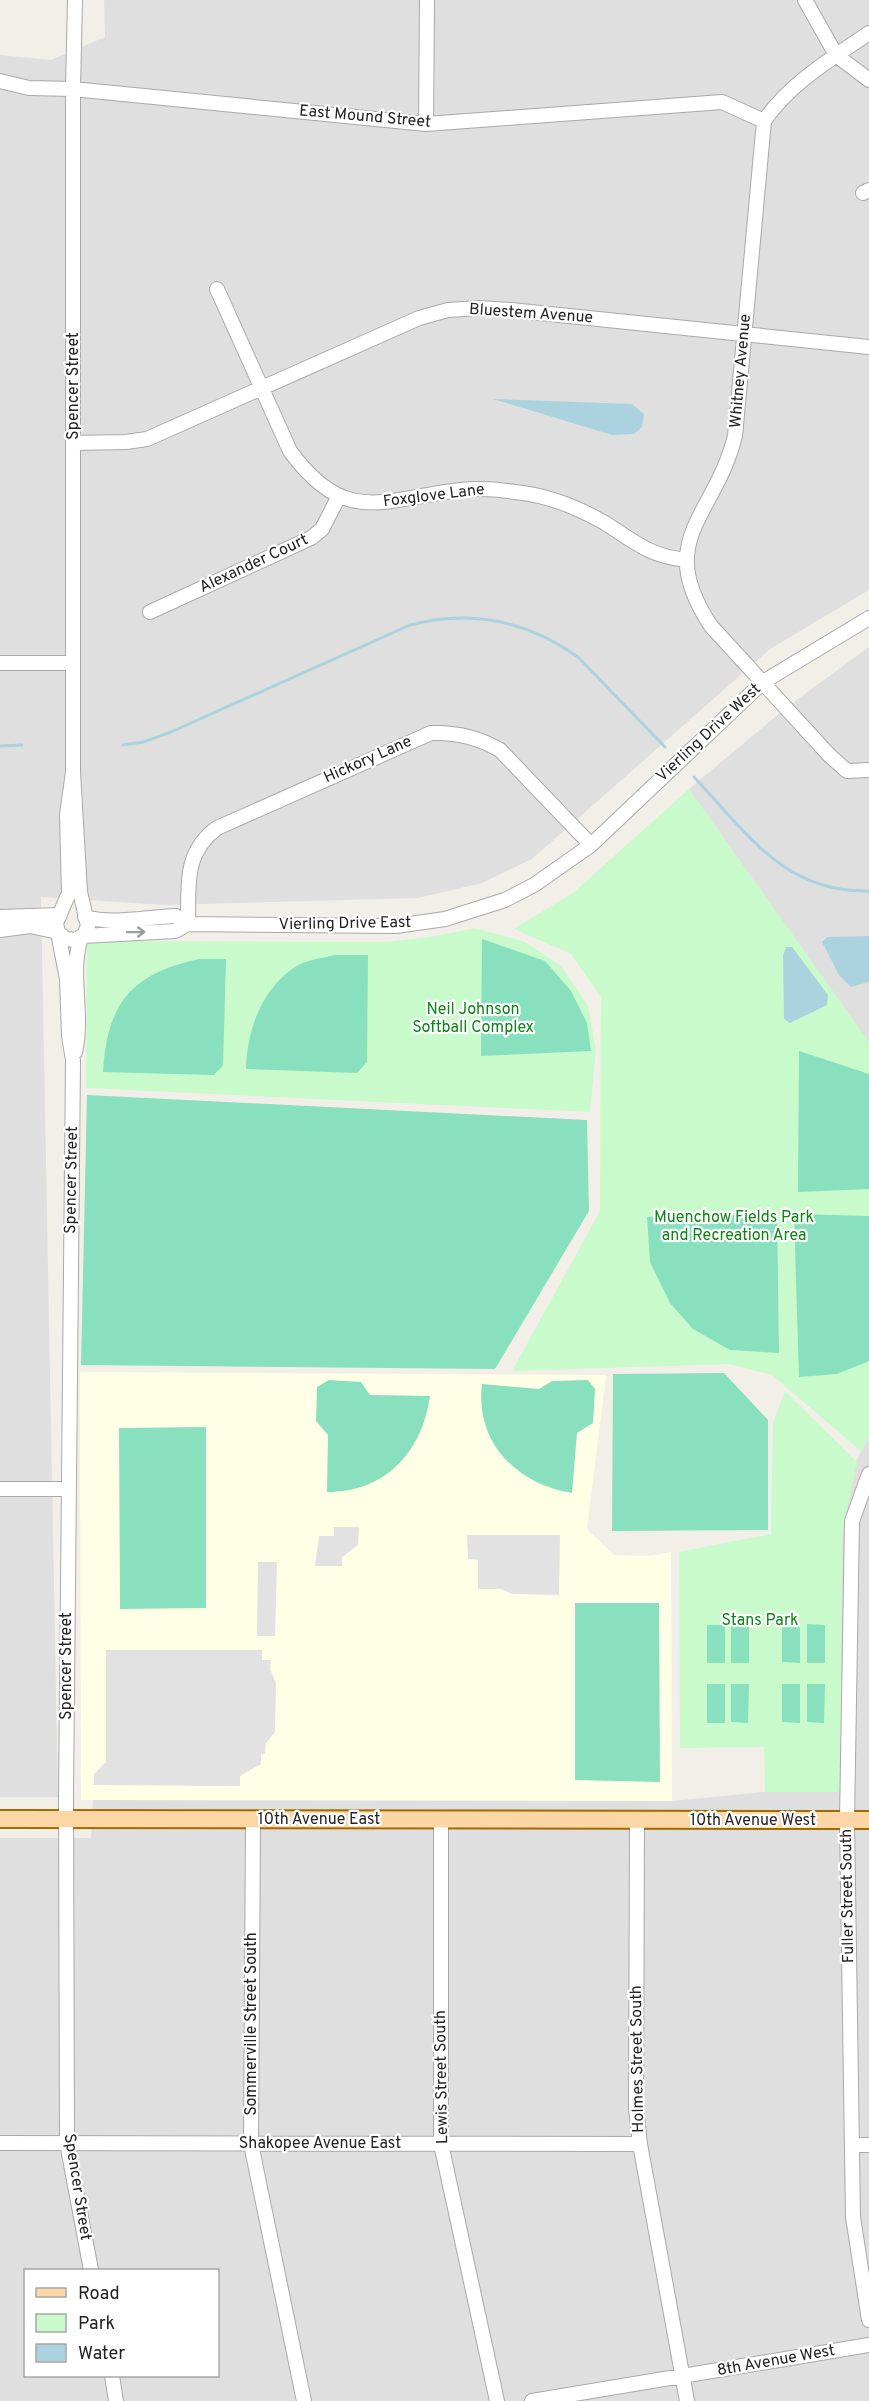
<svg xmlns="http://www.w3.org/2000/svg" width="869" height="2401" font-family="Overpass,sans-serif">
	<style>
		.residential { fill: #e0dfdf; fill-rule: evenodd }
		.education { fill: #ffffe5 }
		.park { fill: #c8facc }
		.pitch { fill: #88e0be }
		.parking { fill: #e2e2e2 }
		.water { fill: #aad3df }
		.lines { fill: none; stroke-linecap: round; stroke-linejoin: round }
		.stream { stroke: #aad3df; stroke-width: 3 }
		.minor-casing { stroke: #a9a9a9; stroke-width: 16 }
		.major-casing { stroke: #a06b00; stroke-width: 20 }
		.minor { stroke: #fff; stroke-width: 14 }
		.major { stroke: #fcd6a4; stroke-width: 16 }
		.oneway { stroke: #9c9c9c }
		.labels { text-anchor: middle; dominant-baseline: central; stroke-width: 4.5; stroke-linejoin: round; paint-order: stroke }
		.street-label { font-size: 16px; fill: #222; stroke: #fff }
		.park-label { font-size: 16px; fill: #0c8416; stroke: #fff }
	</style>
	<rect width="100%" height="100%" fill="#f2efe9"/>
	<path class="residential" d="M 104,0 L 869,0 L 869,590 L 770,649 L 532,859 L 482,883 L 418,898 L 165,905 L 41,897 L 58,1797 L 0,1797 L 0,55 L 51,60 L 105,37 Z
		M 869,647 L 869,1061 L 689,789 L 787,707 Z
		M 869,1437 L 869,2401 L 0,2401 L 0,1838 L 91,1838 L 94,1785 L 672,1801 L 765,1792 L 840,1792 L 842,1533 L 856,1461 ZM 26,2270 L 218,2270 L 218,2376 L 26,2376 Z"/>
	<path class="education" d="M 80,1372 L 606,1375 L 587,1529 L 614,1555 L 651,1556 L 671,1552 L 672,1801 L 81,1800 Z"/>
	<path class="park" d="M 689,789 L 869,1042 L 869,1435 L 862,1452 L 772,1375 L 729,1364 L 512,1371 L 600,1211 L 601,997 L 571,954 L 514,929 L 574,892 Z
		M 475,928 L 525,942 L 561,966 L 588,1006 L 596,1050 L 590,1112 L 86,1088 L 87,941 L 384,942 L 430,937 Z
		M 785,1391 L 857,1462 L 842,1533 L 840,1792 L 765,1792 L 764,1747 L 680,1748 L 679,1552 L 771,1534 L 773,1423 Z"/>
	<path class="pitch" d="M 482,939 L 545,961 L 571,991 L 587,1023 L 591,1051 L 481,1056 Z
		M 335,955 L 368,955 L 367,1062 L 357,1073 L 246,1069 C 247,1030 261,990 295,967 C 305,960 323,958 335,955 Z
		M 199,959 L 226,959 L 223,1065 L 214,1075 L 103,1072 C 107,1003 131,974 199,959 Z
		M 799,1051 L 869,1074 L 869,1189 L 798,1192 Z
		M 87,1095 L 587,1120 L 589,1211 L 495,1369 L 81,1365 Z
		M 777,1214 L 779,1353 L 730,1350 L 693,1329 L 670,1303 L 650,1262 L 647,1217 Z
		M 794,1214 L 869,1216 L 869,1361 L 837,1374 L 799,1377 Z
		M 724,1373 L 768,1420 L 768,1530 L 612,1531 L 613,1374 Z
		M 329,1380 L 361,1382 L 370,1395 L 430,1396 C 422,1452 386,1492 327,1492 L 328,1435 L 316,1421 L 317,1387 Z
		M 588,1380 L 595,1389 L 593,1423 L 577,1433 L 572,1493 C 517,1484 475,1443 482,1384 L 539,1389 L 552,1381 Z
		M 206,1427 L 206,1608 L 120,1609 L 119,1428 Z
		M 575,1603 L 659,1603 L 660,1782 L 575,1780 Z
		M 782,1624 L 800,1624 L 800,1663 L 782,1662 Z
		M 807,1624 L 825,1625 L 825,1663 L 807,1663 Z
		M 707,1625 L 725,1625 L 725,1663 L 707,1663 Z
		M 731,1625 L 749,1625 L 749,1663 L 731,1663 Z
		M 707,1684 L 725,1684 L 725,1723 L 707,1723 Z
		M 731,1684 L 749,1684 L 748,1723 L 731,1722 Z
		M 782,1684 L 800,1684 L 800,1723 L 782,1722 Z
		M 807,1684 L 825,1684 L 824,1723 L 807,1722 Z"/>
	<path class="parking" d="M 334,1527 L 359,1527 L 358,1545 L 342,1557 L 342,1566 L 315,1566 L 319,1536 L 334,1536 Z
		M 467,1535 L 560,1535 L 559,1595 L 512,1594 L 501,1589 L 478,1589 L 478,1560 L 468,1559 Z
		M 258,1562 L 277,1562 L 275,1636 L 257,1636 Z
		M 106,1650 L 262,1650 L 262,1660 L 271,1660 L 270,1669 L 276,1683 L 275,1732 L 266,1743 L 265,1754 L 261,1754 L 261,1764 L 240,1776 L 240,1786 L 94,1785 L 94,1774 L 106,1762 Z"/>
	<path class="water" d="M 493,399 L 632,404 L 644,414 L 642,427 L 634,434 L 612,435 Z
		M 869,936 L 869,982 L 851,987 L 839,975 L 822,942 L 827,937 Z
		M 786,947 L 792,947 L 828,995 L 827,1005 L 790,1023 L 784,1019 L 784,1015 L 783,956 Z"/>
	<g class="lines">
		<path class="stream" d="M 123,745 L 143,742 L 171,732 L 410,625 C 471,609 527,621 578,657 L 665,747
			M 0,746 L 22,745
			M 694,777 C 747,833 784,893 869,891"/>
		<g class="minor-casing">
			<path id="minor" d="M 805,0 L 836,55 L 869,80
				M 869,33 C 831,59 790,83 764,121 L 735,436 C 715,517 653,539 711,626 L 829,755 L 847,771 L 869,770
				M 0,81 L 29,88 L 73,89 L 426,124 L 722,102 L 764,121
				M 426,124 L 427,0
				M 863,193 L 869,190
				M 217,289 L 290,451 C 346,528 385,498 461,490 C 479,488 497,489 515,492 C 547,495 577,507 605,523 C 635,542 649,556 686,560
				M 74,443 L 126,442 L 147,439 L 419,318 L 448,310 L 479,308 L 511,310 L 869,347
				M 150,612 L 311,538 L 322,529 L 339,496
				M 0,663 L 73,663
				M 73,772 L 67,815 L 69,893 L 56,923 L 67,979 L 69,1036 L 73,1060 L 66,1797 L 67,2143 L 91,2270
				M 0,917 L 60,915
				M 85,917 C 115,925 145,917 176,916 L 188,924
				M 188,924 C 189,886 183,853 217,828 L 431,733 C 457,732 478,737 500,750 L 591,845
				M 0,930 L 30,926 L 58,932
				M 59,933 L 66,939 L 76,940 L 84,935 L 88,926 L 80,892 L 73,772 L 73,89 L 75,0
				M 83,936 L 175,931 L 188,924 L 396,926 L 445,919 L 505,900 L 534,885 L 591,845 L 763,682 L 869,618
				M 75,1052 C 84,1013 69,975 81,937
				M 869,1474 L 852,1521 L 847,1820 L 853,2217 L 869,2320
				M 0,1489 L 68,1489
				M 441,1820 L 441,2144 L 497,2401
				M 253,1821 L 251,2144 L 304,2401
				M 637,1821 L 636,2108 L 640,2144 L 687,2401
				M 0,2143 L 640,2144
				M 852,2145 L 869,2145
				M 112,2376 L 116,2401
				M 532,2401 L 869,2345"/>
		</g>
		<g class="major-casing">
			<path id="major" d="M 0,1819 L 869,1820"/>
		</g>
		<use href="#minor" class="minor"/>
		<use href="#major" class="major"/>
	</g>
	<defs><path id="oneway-shaft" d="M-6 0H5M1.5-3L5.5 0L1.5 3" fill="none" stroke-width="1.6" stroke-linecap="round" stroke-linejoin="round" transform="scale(1.5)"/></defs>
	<use class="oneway" href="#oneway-shaft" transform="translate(136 932) rotate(-1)"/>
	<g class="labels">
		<g class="street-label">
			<text transform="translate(365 117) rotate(5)">East Mound Street</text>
			<text transform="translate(531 314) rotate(4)">Bluestem Avenue</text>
			<text transform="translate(741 371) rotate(-85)">Whitney Avenue</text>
			<text transform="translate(74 386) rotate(-90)">Spencer Street</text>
			<text transform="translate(434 496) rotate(-7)">Foxglove Lane</text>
			<text transform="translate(254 564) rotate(-25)">Alexander Court</text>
			<text transform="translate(709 733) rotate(-43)">Vierling Drive West</text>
			<text transform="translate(368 760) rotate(-24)">Hickory Lane</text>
			<text transform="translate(345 924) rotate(-1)">Vierling Drive East</text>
			<text transform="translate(72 1180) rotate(-89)">Spencer Street</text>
			<text transform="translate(67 1666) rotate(-90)">Spencer Street</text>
			<text x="319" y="1820">10th Avenue East</text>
			<text x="753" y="1821">10th Avenue West</text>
			<text transform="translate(848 1896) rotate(-91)">Fuller Street South</text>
			<text transform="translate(252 2024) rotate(-90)">Sommerville Street South</text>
			<text transform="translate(638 2059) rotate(-91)">Holmes Street South</text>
			<text transform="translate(442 2077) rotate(-91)">Lewis Street South</text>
			<text x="320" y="2144">Shakopee Avenue East</text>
			<text transform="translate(77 2187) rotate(81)">Spencer Street</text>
			<text transform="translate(776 2361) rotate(-10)">8th Avenue West</text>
		</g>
		<g class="park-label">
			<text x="473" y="1010">Neil Johnson<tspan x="473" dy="18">Softball Complex</tspan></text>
			<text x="734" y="1218">Muenchow Fields Park<tspan x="734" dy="18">and Recreation Area</tspan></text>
			<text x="760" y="1621">Stans Park</text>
		</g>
	</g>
	<rect x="24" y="2269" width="195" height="108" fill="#ffffff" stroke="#a7a7a7" stroke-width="1.5"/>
	<rect x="36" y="2288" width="30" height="9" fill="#fcd6a4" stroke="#a7a7a7" stroke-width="1.5"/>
	<text x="78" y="2299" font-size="18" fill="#222222">Road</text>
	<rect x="36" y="2314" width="30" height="18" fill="#c8facc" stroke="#a7a7a7" stroke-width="1.5"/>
	<text x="78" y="2329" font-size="18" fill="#222222">Park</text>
	<rect x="36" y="2344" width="30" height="18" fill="#aad3df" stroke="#a7a7a7" stroke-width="1.5"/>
	<text x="78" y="2359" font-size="18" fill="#222222">Water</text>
</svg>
